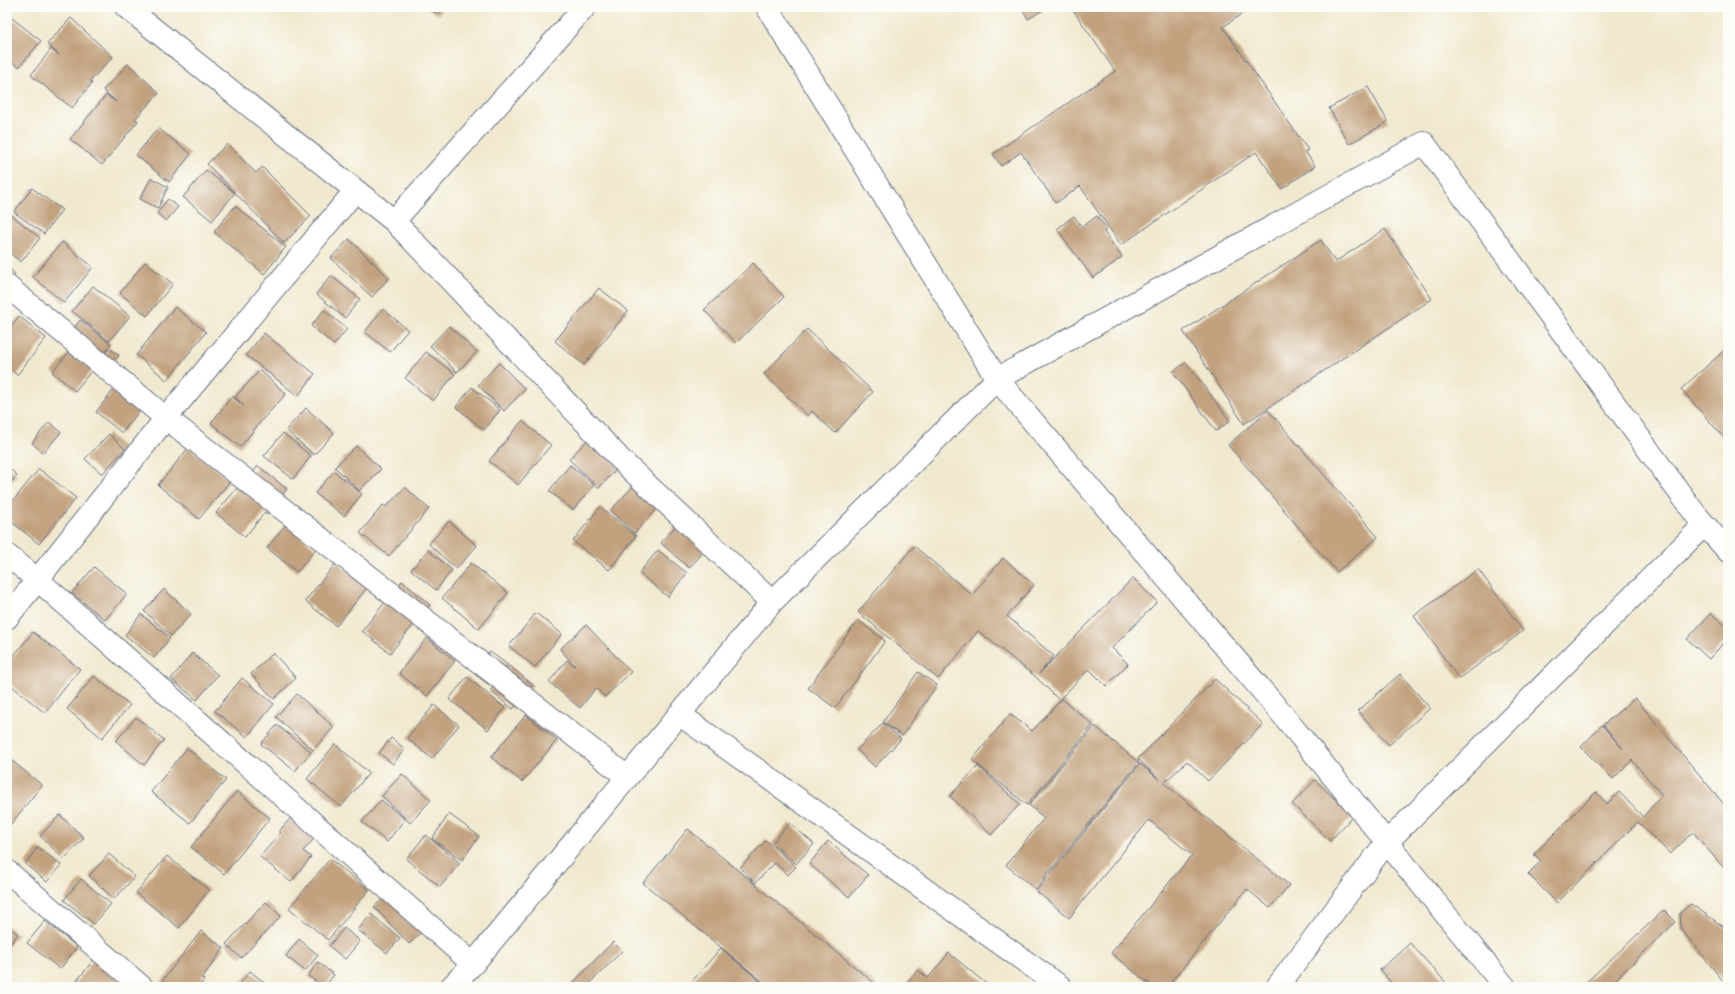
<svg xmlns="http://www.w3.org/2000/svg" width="1735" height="994" font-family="'IM FELL Great Primer',serif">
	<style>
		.building { fill: #c1a17e }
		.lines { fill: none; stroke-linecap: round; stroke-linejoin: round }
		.street-casing { stroke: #667086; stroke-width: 24 }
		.street { stroke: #fff; stroke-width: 22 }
	</style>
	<rect width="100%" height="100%" fill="#fdfcf7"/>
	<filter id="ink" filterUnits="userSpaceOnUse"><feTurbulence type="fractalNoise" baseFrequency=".025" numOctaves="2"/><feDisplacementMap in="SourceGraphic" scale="8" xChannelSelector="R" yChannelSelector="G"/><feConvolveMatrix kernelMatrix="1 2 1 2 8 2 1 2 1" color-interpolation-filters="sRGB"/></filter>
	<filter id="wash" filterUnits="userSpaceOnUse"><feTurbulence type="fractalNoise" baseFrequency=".012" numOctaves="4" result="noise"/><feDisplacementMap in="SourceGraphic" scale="16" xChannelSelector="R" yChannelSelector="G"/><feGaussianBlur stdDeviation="0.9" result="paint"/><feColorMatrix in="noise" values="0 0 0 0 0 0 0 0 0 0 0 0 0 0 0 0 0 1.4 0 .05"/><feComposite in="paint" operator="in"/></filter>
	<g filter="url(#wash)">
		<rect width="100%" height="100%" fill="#f1e9cf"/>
		<g id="blocks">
			<path class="building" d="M 425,7 L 443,7 L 439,15 Z
				M 1021,7 L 1048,7 L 1028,19 Z
				M 1071,7 L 1252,7 L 1223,27 L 1308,150 L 1305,151 L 1315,166 L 1282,189 L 1256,152 L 1121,245 L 1080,186 L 1056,203 L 1021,152 L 1001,166 L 993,154 L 1115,71 Z
				M 12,18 L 41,41 L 19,67 L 7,58 L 7,24 Z
				M 71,18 L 113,57 L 90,81 L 92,83 L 72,108 L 31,75 L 51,49 L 59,55 L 47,44 Z
				M 128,64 L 159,93 L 135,119 L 138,121 L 102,165 L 70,139 L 106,95 L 116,102 L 103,90 Z
				M 1368,87 L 1388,122 L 1349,144 L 1329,108 Z
				M 158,128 L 191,154 L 169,182 L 136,155 Z
				M 227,144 L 256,173 L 262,167 L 311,216 L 284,243 L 207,164 Z
				M 206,170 L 235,193 L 212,221 L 183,197 Z
				M 151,178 L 168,187 L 158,208 L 140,199 Z
				M 32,188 L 62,210 L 44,234 L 14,212 Z
				M 168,199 L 178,207 L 166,221 L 157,213 Z
				M 235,206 L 286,247 L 264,274 L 214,232 Z
				M 9,213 L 40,238 L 21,262 L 7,251 L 7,215 Z
				M 1074,216 L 1082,227 L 1097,216 L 1107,229 L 1104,232 L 1122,257 L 1093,278 L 1057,229 Z
				M 1385,229 L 1432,299 L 1244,424 L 1183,331 L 1321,240 L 1335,262 Z
				M 349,239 L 389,278 L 372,297 L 331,258 Z
				M 62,242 L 93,267 L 64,303 L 33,277 Z
				M 145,262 L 173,284 L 147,316 L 120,293 Z
				M 753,263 L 784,297 L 736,343 L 704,310 Z
				M 7,266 L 15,274 L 7,282 Z
				M 331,276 L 360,299 L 345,318 L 316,294 Z
				M 93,286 L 130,316 L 109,341 L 72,311 Z
				M 599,288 L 628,311 L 584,365 L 555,341 Z
				M 175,307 L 206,332 L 167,380 L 136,355 Z
				M 383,309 L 408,330 L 390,352 L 365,332 Z
				M 324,310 L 347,329 L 334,345 L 311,326 Z
				M 19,316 L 46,338 L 17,375 L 7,367 L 7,331 Z
				M 80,320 L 111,344 L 92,368 L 62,343 Z
				M 449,326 L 477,352 L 457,372 L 430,346 Z
				M 807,329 L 873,392 L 835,433 L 812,411 L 808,416 L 764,374 Z
				M 264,333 L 315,374 L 298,396 L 246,355 Z
				M 1728,347 L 1728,437 L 1725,439 L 1681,389 Z
				M 109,348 L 119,355 L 108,369 L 99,362 Z
				M 69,352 L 92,370 L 75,391 L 52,372 Z
				M 426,352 L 455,374 L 433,401 L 405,378 Z
				M 1186,362 L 1230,421 L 1216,431 L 1173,372 Z
				M 499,363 L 525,389 L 504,411 L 478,385 Z
				M 260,370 L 286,394 L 262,420 L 240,447 L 211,423 L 232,396 L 244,406 L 235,397 Z
				M 472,387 L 500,410 L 484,430 L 456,407 Z
				M 114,389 L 140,410 L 122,433 L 96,412 Z
				M 306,408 L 334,433 L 314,455 L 286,430 Z
				M 1268,410 L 1378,537 L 1337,572 L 1228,445 Z
				M 522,421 L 551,445 L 518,485 L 489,461 Z
				M 49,422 L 61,432 L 43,453 L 32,443 Z
				M 283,433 L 311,456 L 293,479 L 264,456 Z
				M 109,434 L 125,449 L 102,474 L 85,459 Z
				M 592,435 L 622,463 L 599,488 L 569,459 Z
				M 356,446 L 381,469 L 359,491 L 335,467 Z
				M 189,447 L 230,481 L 199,519 L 158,485 Z
				M 570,465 L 594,485 L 573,510 L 549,491 Z
				M 258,466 L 287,489 L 268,514 L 265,512 L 245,537 L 216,513 L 238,487 L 240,489 Z
				M 7,467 L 17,475 L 7,487 Z
				M 39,469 L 76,498 L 39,544 L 7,518 L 7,508 Z
				M 334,471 L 362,494 L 344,516 L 315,493 Z
				M 638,481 L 662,503 L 635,533 L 610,511 Z
				M 405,487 L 429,509 L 389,556 L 360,533 L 383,505 L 386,507 Z
				M 600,507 L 636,536 L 609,570 L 573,541 Z
				M 449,521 L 477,546 L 456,569 L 429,544 Z
				M 680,521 L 708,547 L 689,568 L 661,543 Z
				M 286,524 L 316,549 L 297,572 L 267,548 Z
				M 914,546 L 972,595 L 1003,558 L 1034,585 L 1007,616 L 1054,656 L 1039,674 L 1133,578 L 1157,602 L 1112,648 L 1128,664 L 1106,686 L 1089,669 L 1059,700 L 1036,677 L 978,631 L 938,679 L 858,612 Z
				M 428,550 L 452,570 L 436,590 L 411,570 Z
				M 658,550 L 687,573 L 668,597 L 639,573 Z
				M 337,562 L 368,587 L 336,626 L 305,601 Z
				M 471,563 L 508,593 L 479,629 L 442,598 Z
				M 94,567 L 127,594 L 105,620 L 72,593 Z
				M 1478,569 L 1523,631 L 1459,679 L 1414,616 Z
				M 402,581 L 430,605 L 390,653 L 362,631 Z
				M 164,589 L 191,614 L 171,636 L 144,611 Z
				M 536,613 L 562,634 L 535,667 L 509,646 Z
				M 1711,613 L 1728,628 L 1728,638 L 1709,659 L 1687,639 Z
				M 141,614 L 170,638 L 154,658 L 125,635 Z
				M 858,620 L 885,641 L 835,708 L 808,688 Z
				M 586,625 L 631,672 L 605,697 L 596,688 L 580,708 L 549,682 L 567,660 L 575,666 L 560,649 Z
				M 33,632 L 80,669 L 45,713 L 7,682 L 7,664 Z
				M 427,638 L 455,661 L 427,696 L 399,673 Z
				M 490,652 L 508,665 L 492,687 L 473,673 Z
				M 192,653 L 218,675 L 197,700 L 171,679 Z
				M 273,653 L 296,678 L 274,699 L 251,674 Z
				M 510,666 L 533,685 L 513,709 L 490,691 Z
				M 918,672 L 937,685 L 902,736 L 883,722 Z
				M 1400,674 L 1430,708 L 1389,745 L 1358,711 Z
				M 94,676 L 130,705 L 102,738 L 67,709 Z
				M 467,677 L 505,708 L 488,730 L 449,699 Z
				M 242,678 L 274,704 L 247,737 L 215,711 Z
				M 1215,679 L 1263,724 L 1208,781 L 1187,761 L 1164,783 L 1289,885 L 1270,908 L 1247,889 L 1167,987 L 1153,987 L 1111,953 L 1192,855 L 1149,820 L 1069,918 L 1036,891 L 1140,764 L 1160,780 L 1138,759 Z
				M 297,694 L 334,727 L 313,750 L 276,717 Z
				M 1635,698 L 1728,809 L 1728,873 L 1693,832 L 1670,854 L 1638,822 L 1557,903 L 1528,874 L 1541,861 L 1534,854 L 1596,792 L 1607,804 L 1619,792 L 1643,817 L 1662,795 L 1632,760 L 1613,779 L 1581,747 L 1602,725 L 1623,749 L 1603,725 Z
				M 1062,699 L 1093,725 L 1027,805 L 972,760 L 1010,714 L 1032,731 Z
				M 434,705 L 459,725 L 432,759 L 407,738 Z
				M 526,715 L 557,740 L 522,782 L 491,757 Z
				M 136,717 L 164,740 L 144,765 L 116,741 Z
				M 883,723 L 901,739 L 875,767 L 857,750 Z
				M 277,725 L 311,752 L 295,771 L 261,744 Z
				M 1095,726 L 1139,763 L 1035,889 L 1006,865 L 1044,818 L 1029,805 Z
				M 391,738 L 405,749 L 393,764 L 379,753 Z
				M 335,744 L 369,773 L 341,807 L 307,779 Z
				M 187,748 L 226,780 L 190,823 L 151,792 Z
				M 7,757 L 42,785 L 7,829 Z
				M 978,766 L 1020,804 L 991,835 L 950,796 Z
				M 402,774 L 431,800 L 410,823 L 382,796 Z
				M 1315,780 L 1353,816 L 1330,841 L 1292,804 Z
				M 237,791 L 270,818 L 224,874 L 191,847 Z
				M 381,800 L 405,819 L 387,842 L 362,822 Z
				M 297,811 L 320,832 L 303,851 L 311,857 L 291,882 L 260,857 L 281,832 L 279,831 Z
				M 449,814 L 479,836 L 462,860 L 432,839 Z
				M 60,815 L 84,838 L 64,859 L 40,836 Z
				M 790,823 L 814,844 L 796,864 L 772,843 Z
				M 688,829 L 879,987 L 769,987 L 643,883 Z
				M 426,835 L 460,863 L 440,887 L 406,859 Z
				M 766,840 L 796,867 L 788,875 L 775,863 L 755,883 L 740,868 Z
				M 828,841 L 868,875 L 849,897 L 809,864 Z
				M 38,847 L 61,865 L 47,882 L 25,864 Z
				M 109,854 L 135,877 L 114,899 L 89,876 Z
				M 167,856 L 209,890 L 179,928 L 136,893 Z
				M 330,859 L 369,890 L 328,940 L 289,908 Z
				M 81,879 L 111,904 L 94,924 L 64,900 Z
				M 386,896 L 432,922 L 409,944 L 374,907 Z
				M 266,902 L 281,916 L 241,958 L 226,944 Z
				M 1691,904 L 1728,930 L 1728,987 L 1681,929 L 1680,913 Z
				M 1664,910 L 1676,922 L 1616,979 L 1624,987 L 1581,987 Z
				M 371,914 L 400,938 L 387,953 L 358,930 Z
				M 45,921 L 77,947 L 60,969 L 27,943 Z
				M 7,926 L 18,934 L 7,948 Z
				M 344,928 L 360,941 L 345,959 L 329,946 Z
				M 201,931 L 224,948 L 202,978 L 204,980 L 199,987 L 161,987 L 159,985 Z
				M 299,939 L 318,955 L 305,971 L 286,956 Z
				M 613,942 L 622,951 L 586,987 L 569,987 Z
				M 1410,943 L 1450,987 L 1395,987 L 1380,970 Z
				M 721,948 L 767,987 L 687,987 Z
				M 949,953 L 990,987 L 903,987 L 918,970 L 928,978 Z
				M 95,958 L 128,987 L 72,987 Z
				M 318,962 L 334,975 L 324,987 L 308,976 Z
				M 250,971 L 270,987 L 237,987 Z"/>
		</g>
	</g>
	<g filter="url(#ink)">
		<use href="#blocks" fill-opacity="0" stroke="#667086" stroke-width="1"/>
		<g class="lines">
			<g class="street-casing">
				<path id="street" d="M 126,7 L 394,221 L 625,464 L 772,602
					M 394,221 L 585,7
					M 7,286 L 166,418 L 627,777
					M 7,555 L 38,580 L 473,964
					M 7,618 L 166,418 L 355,191
					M 679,714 L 1061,987
					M 7,871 L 142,987
					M 451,987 L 473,964 L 772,602 L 997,379 L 767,7
					M 1277,987 L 1386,843 L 1704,525
					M 1505,987 L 1282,714 L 997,379 L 1424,143 L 1696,515 L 1728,551"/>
			</g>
			<use href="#street" class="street"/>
		</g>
	</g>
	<rect width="1735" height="994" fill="none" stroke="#fdfcf7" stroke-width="24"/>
</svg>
